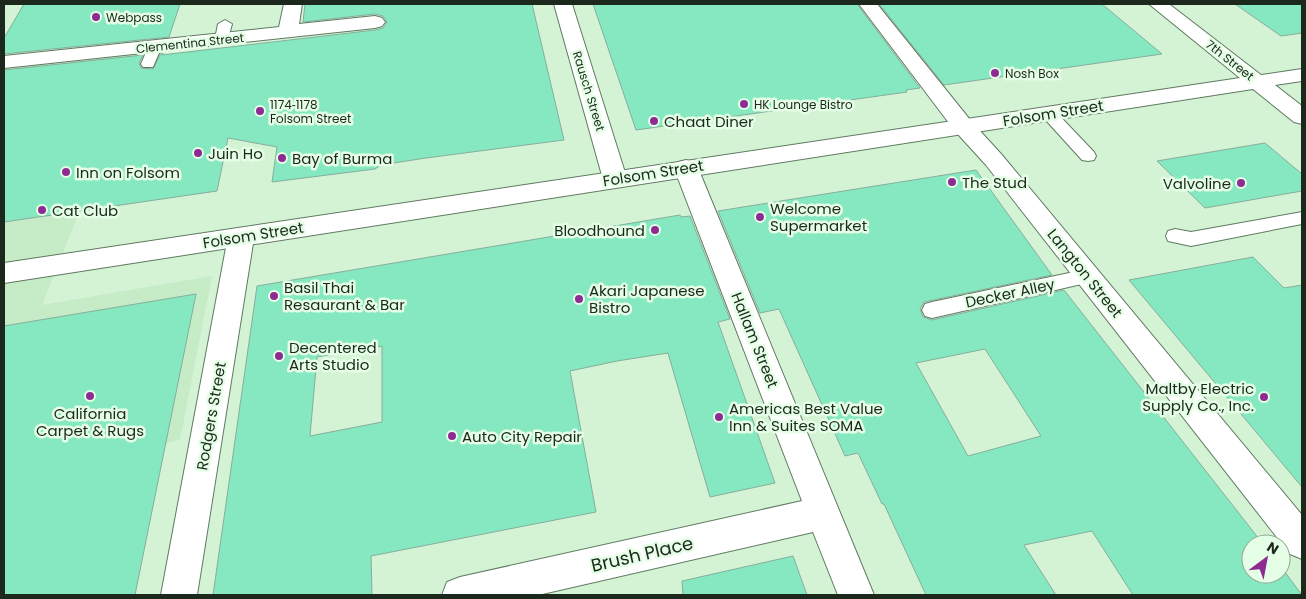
<svg xmlns="http://www.w3.org/2000/svg" width="1306" height="599" font-family="Poppins,sans-serif">
	<style>
		.built { fill: #c6ebc7 }
		.building { fill: #86e8c0; stroke: #85ae9c; fill-rule: evenodd }
		.lines { fill: none; stroke-linecap: round; stroke-linejoin: round }
		.lane-casing { stroke: #5f7a60; stroke-width: 2 }
		.street-casing { stroke: #5f7a60; stroke-width: 2 }
		.secondary-casing { stroke: #5f7a60; stroke-width: 2 }
		.lane { fill: #fff; fill-rule: evenodd }
		.street { fill: #fff; fill-rule: evenodd }
		.secondary { fill: #fff; fill-rule: evenodd }
		.poi-dot { fill: #8e2b93; stroke: #e5fee6; stroke-width: 2 }
		.labels { text-anchor: middle; dominant-baseline: central; stroke-width: 5; stroke-linejoin: round; paint-order: stroke }
		.far-poi-label { font-size: 12px; fill: #1d281d; stroke: #e5fee6; text-anchor: start }
		.far-street-label { font-size: 12px; fill: #1d281d; stroke: #e5fee6 }
		.street-label { font-size: 15px; fill: #1d281d; stroke: #e5fee6 }
		.poi-label { font-size: 15px; fill: #1d281d; stroke: #e5fee6; text-anchor: start }
		.near-street-label { font-size: 18px; fill: #1d281d; stroke: #e5fee6 }
	</style>
	<rect width="100%" height="100%" fill="#d4f3d5"/>
	<path class="built" d="M 143,52 L 42,305 L 212,276 L 180,440 L 4,479 L 4,67 Z"/>
	<path class="building" d="M 24,4 L 180,4 L 169,37 L 4,54 L 4,38 Z
		M 305,4 L 532,4 L 564,140 L 426,158 L 381,165 L 375,169 L 272,182 L 277,147 L 228,138 L 217,191 L 4,222 L 4,70 L 143,55 L 139,63 L 141,68 L 153,69 L 161,53 L 163,53 L 162,55 L 375,30 L 383,28 L 387,22 L 383,16 L 375,14 L 303,22 Z
		M 593,4 L 857,4 L 920,88 L 906,90 L 907,92 L 636,130 Z
		M 879,4 L 1102,4 L 1162,54 L 944,85 Z
		M 1235,4 L 1302,4 L 1302,33 L 1281,36 Z
		M 1265,143 L 1302,174 L 1302,191 L 1205,208 L 1157,161 Z
		M 976,170 L 1052,275 L 924,302 L 920,309 L 923,317 L 932,320 L 1064,290 L 1263,544 L 1251,544 L 1251,574 L 1281,574 L 1281,567 L 1302,595 L 1133,595 L 1092,531 L 1024,545 L 1056,595 L 926,595 L 884,504 L 882,504 L 858,453 L 845,456 L 779,309 L 760,313 L 718,211 ZM 985,349 L 1041,436 L 968,456 L 916,363 Z
		M 680,215 L 681,217 L 690,216 L 730,319 L 718,322 L 775,483 L 710,497 L 668,353 L 617,361 L 570,371 L 596,512 L 371,556 L 372,595 L 213,595 L 257,286 ZM 382,346 L 382,422 L 310,436 L 317,357 Z
		M 1253,257 L 1284,288 L 1302,285 L 1302,487 L 1129,280 Z
		M 196,294 L 135,595 L 4,595 L 4,326 Z
		M 793,556 L 807,595 L 683,595 L 682,581 Z"/>
	<g class="lines">
		<g class="lane-casing">
			<path id="lane" d="M 225,20 L 232,24 L 227,42 L 217,42 L 215,39 L 218,24 Z
				M 155,42 L 160,43 L 162,46 L 153,67 L 143,67 L 141,64 L 150,43 Z
				M 1048,108 L 1054,110 L 1094,152 L 1096,156 L 1094,160 L 1088,161 L 1082,160 L 1042,116 L 1040,113 L 1042,110 Z
				M 1302,212 L 1302,224 L 1191,246 L 1168,241 L 1166,236 L 1168,231 L 1175,229 L 1191,232 Z
				M 1088,269 L 1095,271 L 1098,276 L 1095,281 L 932,318 L 925,316 L 922,310 L 925,304 L 932,302 Z"/>
		</g>
		<g class="street-casing">
			<path id="street" d="M 284,4 L 302,4 L 299,24 L 375,16 L 382,18 L 385,22 L 382,26 L 375,28 L 4,68 L 4,56 L 279,27 Z
				M 554,4 L 572,4 L 627,179 L 623,185 L 615,187 L 607,185 L 603,179 Z
				M 859,4 L 877,4 L 971,121 L 1002,155 L 1302,515 L 1302,559 L 1290,554 L 986,165 L 955,131 Z
				M 686,160 L 694,162 L 698,168 L 874,595 L 838,595 L 813,532 L 538,595 L 442,595 L 447,582 L 460,577 L 802,501 L 674,168 L 678,162 Z
				M 241,228 L 250,230 L 254,237 L 197,595 L 161,595 L 228,237 L 232,230 Z"/>
		</g>
		<g class="secondary-casing">
			<path id="secondary" d="M 1149,4 L 1169,4 L 1261,75 L 1302,69 L 1302,81 L 1275,85 L 1302,106 L 1302,124 L 1294,122 L 1253,89 L 4,283 L 4,263 L 1240,78 Z"/>
		</g>
		<use href="#lane" class="lane"/>
		<use href="#street" class="street"/>
		<use href="#secondary" class="secondary"/>
	</g>
	<g class="poi-dot">
		<circle cx="96" cy="17" r="5"/>
		<circle cx="995" cy="73" r="5"/>
		<circle cx="744" cy="104" r="5"/>
		<circle cx="260" cy="111" r="5"/>
		<circle cx="654" cy="121" r="5"/>
		<circle cx="198" cy="153" r="5"/>
		<circle cx="282" cy="158" r="5"/>
		<circle cx="66" cy="172" r="5"/>
		<circle cx="952" cy="182" r="5"/>
		<circle cx="1241" cy="183" r="5"/>
		<circle cx="42" cy="210" r="5"/>
		<circle cx="760" cy="217" r="5"/>
		<circle cx="655" cy="230" r="5"/>
		<circle cx="274" cy="296" r="5"/>
		<circle cx="579" cy="299" r="5"/>
		<circle cx="279" cy="356" r="5"/>
		<circle cx="90" cy="396" r="5"/>
		<circle cx="1264" cy="397" r="5"/>
		<circle cx="719" cy="417" r="5"/>
		<circle cx="452" cy="436" r="5"/>
	</g>
	<g class="labels">
		<g class="far-poi-label">
			<text x="106" y="17">Webpass</text>
			<text x="1005" y="73">Nosh Box</text>
			<text x="270" y="104">1174‐1178<tspan x="270" dy="14">Folsom Street</tspan></text>
			<text x="754" y="104">HK Lounge Bistro</text>
		</g>
		<g class="far-street-label">
			<text transform="translate(190 43) rotate(-6)">Clementina Street</text>
			<text transform="translate(1230 60) rotate(38)">7th Street</text>
			<text transform="translate(589 91) rotate(73)">Rausch Street</text>
		</g>
		<g class="street-label">
			<text transform="translate(1053 113) rotate(-9)">Folsom Street</text>
			<text transform="translate(653 173) rotate(-9)">Folsom Street</text>
			<text transform="translate(253 235) rotate(-9)">Folsom Street</text>
			<text transform="translate(1085 273) rotate(51)">Langton Street</text>
			<text transform="translate(1010 293) rotate(-12)">Decker Alley</text>
			<text transform="translate(755 340) rotate(68)">Hallam Street</text>
			<text transform="translate(211 416) rotate(-80)">Rodgers Street</text>
		</g>
		<g class="poi-label">
			<text x="664" y="121">Chaat Diner</text>
			<text x="208" y="153">Juin Ho</text>
			<text x="292" y="158">Bay of Burma</text>
			<text x="76" y="172">Inn on Folsom</text>
			<text x="962" y="182">The Stud</text>
			<text x="1231" y="183" text-anchor="end">Valvoline</text>
			<text x="770" y="208">Welcome<tspan x="770" dy="17">Supermarket</tspan></text>
			<text x="52" y="210">Cat Club</text>
			<text x="645" y="230" text-anchor="end">Bloodhound</text>
			<text x="284" y="287">Basil Thai<tspan x="284" dy="17">Resaurant &amp; Bar</tspan></text>
			<text x="589" y="290">Akari Japanese<tspan x="589" dy="17">Bistro</tspan></text>
			<text x="289" y="347">Decentered<tspan x="289" dy="17">Arts Studio</tspan></text>
			<text x="1254" y="388" text-anchor="end">Maltby Electric<tspan x="1254" dy="17">Supply Co., Inc.</tspan></text>
			<text x="729" y="408">Americas Best Value<tspan x="729" dy="17">Inn &amp; Suites SOMA</tspan></text>
			<text x="90" y="413" text-anchor="middle">California<tspan x="90" dy="17">Carpet &amp; Rugs</tspan></text>
			<text x="462" y="436">Auto City Repair</text>
		</g>
		<g class="near-street-label">
			<text transform="translate(642 554) rotate(-13)">Brush Place</text>
		</g>
	</g>
	<rect width="1306" height="599" fill="none" stroke="#1d281d" stroke-width="10"/>
	<g transform="translate(1266 559) rotate(32)"><circle r="24" fill="#e5fee6" stroke="#95a896"/>
	<path d="M0-4L9 19L0 12L-9 19Z" fill="#8e2b93"/>
	<text y="-8" font-size="14" font-weight="bold" text-anchor="middle" fill="#1d281d">N</text>
	</g>
</svg>
